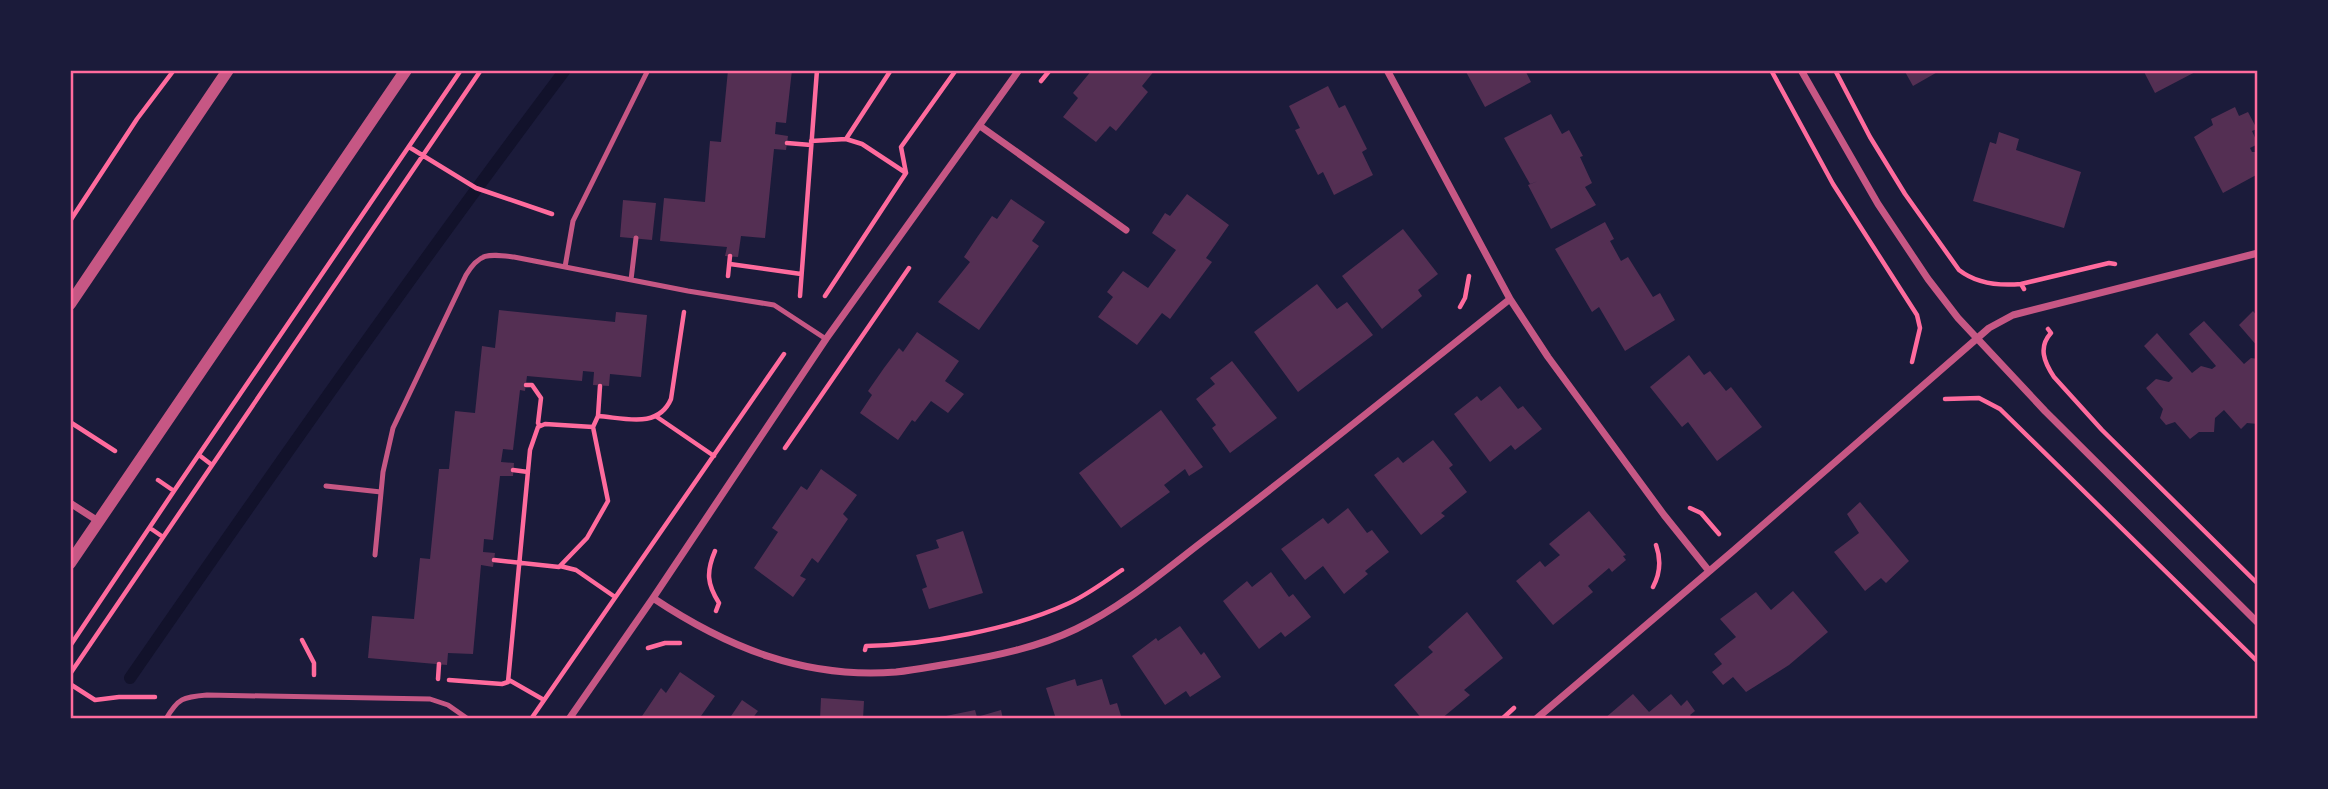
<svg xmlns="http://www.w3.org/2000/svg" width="2328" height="789" font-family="'Space Grotesk',sans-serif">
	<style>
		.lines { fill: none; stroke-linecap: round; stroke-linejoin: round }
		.stream { stroke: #12122b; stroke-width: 12 }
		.building { fill: #542f53 }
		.path { stroke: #ff6b9d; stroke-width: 4.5 }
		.service { stroke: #c65784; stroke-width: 5 }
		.minor { stroke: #c65784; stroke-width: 7 }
		.tertiary { stroke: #c65784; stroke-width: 12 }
		.neatline { fill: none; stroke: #ff6b9d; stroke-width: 2.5 }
	</style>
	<rect width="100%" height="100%" fill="#1b1b3a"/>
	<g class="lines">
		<path class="stream" d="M 130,678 C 272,473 415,269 565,70"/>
	</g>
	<path class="building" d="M 728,70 L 792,70 L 786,123 L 776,122 L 775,134 L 788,136 L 786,150 L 774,149 L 765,238 L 741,236 L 738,257 L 725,256 L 727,247 L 660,241 L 664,198 L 705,202 L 710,141 L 721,142 Z
		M 1092,70 L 1155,70 L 1142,86 L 1148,92 L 1116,131 L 1110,126 L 1096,142 L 1063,117 L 1078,98 L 1073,93 Z
		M 1465,70 L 1525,70 L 1531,82 L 1485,107 Z
		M 1904,70 L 1941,70 L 1913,86 Z
		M 2143,70 L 2199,70 L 2155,93 Z
		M 1328,86 L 1339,108 L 1345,105 L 1367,149 L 1362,152 L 1373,175 L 1334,195 L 1323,172 L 1318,175 L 1295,130 L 1300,128 L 1289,106 Z
		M 2235,107 L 2239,116 L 2248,112 L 2257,129 L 2252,131 L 2258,144 L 2250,148 L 2252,152 L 2258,152 L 2258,174 L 2223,193 L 2194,137 L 2213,125 L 2211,119 Z
		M 1551,114 L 1562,134 L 1569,130 L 1583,156 L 1580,157 L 1592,183 L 1585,187 L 1596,205 L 1551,229 L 1528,185 L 1538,181 L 1530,184 L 1504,138 Z
		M 1999,132 L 2019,139 L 2016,150 L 2081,172 L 2064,228 L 1973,201 L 1990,142 L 1996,144 Z
		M 1187,194 L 1229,225 L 1206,258 L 1212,262 L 1170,319 L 1162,313 L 1137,345 L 1098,317 L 1113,297 L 1107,292 L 1123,271 L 1148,288 L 1176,250 L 1152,233 L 1165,213 L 1170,216 Z
		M 1011,199 L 1045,222 L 1032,241 L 1039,246 L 979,330 L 938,302 L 970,262 L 964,257 L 978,236 L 992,216 L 997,219 Z
		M 623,200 L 656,203 L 652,240 L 620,237 Z
		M 1605,222 L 1614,239 L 1610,241 L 1621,261 L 1628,257 L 1653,297 L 1660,293 L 1675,320 L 1625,351 L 1599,307 L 1592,312 L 1555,249 Z
		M 1403,229 L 1438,274 L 1418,290 L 1422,296 L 1382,329 L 1342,276 Z
		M 1317,284 L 1337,309 L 1347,302 L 1373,335 L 1298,392 L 1254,332 Z
		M 499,310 L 615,322 L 616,312 L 647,315 L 641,377 L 610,374 L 609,386 L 593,385 L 594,372 L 583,371 L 582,381 L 527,376 L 525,391 L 520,390 L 513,450 L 503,449 L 501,462 L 514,463 L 513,476 L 500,476 L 493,540 L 484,539 L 483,552 L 495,553 L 493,567 L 481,565 L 473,654 L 448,653 L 447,665 L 368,658 L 372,616 L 414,619 L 420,558 L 430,559 L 439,469 L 449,469 L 455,411 L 475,413 L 482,346 L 495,348 Z
		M 2253,311 L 2258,317 L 2258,347 L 2239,325 Z
		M 2204,321 L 2244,364 L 2251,358 L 2258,359 L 2258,424 L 2247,423 L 2241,429 L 2224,410 L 2215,418 L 2214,432 L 2199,432 L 2190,439 L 2175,422 L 2166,425 L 2160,418 L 2163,409 L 2146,388 L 2156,379 L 2169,382 L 2173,378 L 2144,346 L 2157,333 L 2192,373 L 2201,366 L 2212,369 L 2216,366 L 2189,334 Z
		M 917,332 L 959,361 L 945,381 L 964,394 L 948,413 L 931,401 L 915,422 L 912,420 L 898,440 L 860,413 L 872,395 L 868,391 L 884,368 L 899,348 L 903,352 Z
		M 1689,355 L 1704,375 L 1710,371 L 1726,391 L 1731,387 L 1762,427 L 1717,461 L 1688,422 L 1682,427 L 1650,387 Z
		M 1232,361 L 1277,418 L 1230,453 L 1212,428 L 1216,425 L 1196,399 L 1215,384 L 1210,378 Z
		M 1500,386 L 1518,409 L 1523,406 L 1542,429 L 1515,450 L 1511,445 L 1490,462 L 1454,414 L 1477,396 L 1481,401 Z
		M 1161,410 L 1203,467 L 1189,476 L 1185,469 L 1164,485 L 1170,492 L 1121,528 L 1079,473 Z
		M 1433,440 L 1453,465 L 1449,468 L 1467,492 L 1441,513 L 1445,516 L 1421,535 L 1374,475 L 1398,457 L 1403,463 Z
		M 821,469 L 857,495 L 843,514 L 848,519 L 818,563 L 812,558 L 800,576 L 806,579 L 793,597 L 754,568 L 778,532 L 772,528 L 801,486 L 807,490 Z
		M 1860,502 L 1909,561 L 1886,583 L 1881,578 L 1865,591 L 1834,552 L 1859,533 L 1847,514 Z
		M 1348,508 L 1367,533 L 1372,530 L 1389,552 L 1365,571 L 1368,574 L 1344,594 L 1323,566 L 1305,580 L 1281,549 L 1323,518 L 1328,524 Z
		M 1589,511 L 1626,555 L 1623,556 L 1626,560 L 1612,572 L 1609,568 L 1588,586 L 1593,592 L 1553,625 L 1516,581 L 1540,561 L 1545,567 L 1560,555 L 1549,544 Z
		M 963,531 L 983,593 L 929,609 L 922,589 L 927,587 L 916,555 L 939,548 L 936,540 Z
		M 1271,572 L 1289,597 L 1293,594 L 1311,617 L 1285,637 L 1281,632 L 1259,649 L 1223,601 L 1247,581 L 1252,587 Z
		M 1793,591 L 1828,632 L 1789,665 L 1746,692 L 1733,677 L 1723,685 L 1712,672 L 1722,664 L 1714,654 L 1736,637 L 1720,619 L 1756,592 L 1771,610 Z
		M 1467,612 L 1503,658 L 1464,690 L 1470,695 L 1441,719 L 1422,719 L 1394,685 L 1433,652 L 1428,647 Z
		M 1180,626 L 1201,655 L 1204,652 L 1221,677 L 1190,697 L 1186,691 L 1165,705 L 1132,656 L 1156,638 L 1158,641 Z
		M 680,672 L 715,696 L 701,716 L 706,719 L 640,719 L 661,688 L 666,693 Z
		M 1075,679 L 1077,686 L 1102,679 L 1110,705 L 1117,703 L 1122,719 L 1056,719 L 1046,688 Z
		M 1633,694 L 1649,712 L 1671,694 L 1681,706 L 1687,700 L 1695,711 L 1690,715 L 1693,719 L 1604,719 Z
		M 821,698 L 864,701 L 863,719 L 820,719 Z
		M 742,700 L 758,711 L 752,719 L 729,719 Z
		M 975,710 L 977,717 L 1001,710 L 1003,719 L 947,719 L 946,716 Z"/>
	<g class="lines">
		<path class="path" d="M 1771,70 L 1833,184 L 1917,315 L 1920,328 L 1912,362
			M 1835,70 L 1870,137 L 1905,194 L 1959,270 C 1977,284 1999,286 2021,284 L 2024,289
			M 1041,81 L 1050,70
			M 846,139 L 862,144 L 906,173
			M 811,141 L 846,139 L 891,70
			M 787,143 L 811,145
			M 409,147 L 476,188 L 552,214
			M 70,221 L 137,119 L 174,70
			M 730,264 L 801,274
			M 728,276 L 730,256
			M 2021,284 L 2109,263 L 2115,264
			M 800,296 L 817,70
			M 825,296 L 906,173 L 901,147 L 956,70
			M 1460,307 L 1465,298 L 1469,276
			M 2048,329 L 2051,333 C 2038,347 2044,362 2054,377 L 2102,430 L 2258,584
			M 526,385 L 532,385 L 541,398 L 538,423 L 540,426
			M 1945,399 L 1979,398 L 2000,409 L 2258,662
			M 598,416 C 625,418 658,429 671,399 L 684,312
			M 657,417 L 714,456
			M 70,422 L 115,451
			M 785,448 L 909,268
			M 199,455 L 212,465
			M 513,470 L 528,472
			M 174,491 L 461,70
			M 1690,508 L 1701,513 L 1719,534
			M 150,528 L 163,537
			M 715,551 C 706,572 707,584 719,603 L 716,611
			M 494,560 L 559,567 L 587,538 L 608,501 L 593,427 L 598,416 L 600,386
			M 560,566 L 576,570 L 615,597
			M 1653,587 C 1660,574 1661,559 1656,545
			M 302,640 L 314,663 L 314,675
			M 70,646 L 174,491 L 158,480
			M 648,648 L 665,643 L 680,643
			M 865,650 L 866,646 C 926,645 1013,629 1067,604 C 1086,596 1104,582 1122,570
			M 70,674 L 481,70
			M 438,679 L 439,664
			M 449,680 L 502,684 L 508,682 L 530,450 L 538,427 L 545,424 L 593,427
			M 509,680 L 544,700
			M 70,684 L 95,700 L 119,697 L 155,697
			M 531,719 L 784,354
			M 1502,719 L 1514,708"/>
		<path class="service" d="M 565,267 L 573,221 L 648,70
			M 631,280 L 636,238
			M 326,486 L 381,492
			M 375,555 L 383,472 L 393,428 L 466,275 C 480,252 489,254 514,257 L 688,291 L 774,305 L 826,339
			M 166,719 C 178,698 183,697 207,695 L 430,699 L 448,705 L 468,719"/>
		<path class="minor" d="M 1387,70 L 1510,299 L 1548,357 L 1664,515 L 1709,571
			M 1801,70 L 1878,204 L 1928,279 L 1958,318 L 2045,411 L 2258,623
			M 980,126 L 1126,230
			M 70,503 L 98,521
			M 653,598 C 728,648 805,679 896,672 C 915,670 935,666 954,663 C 995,656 1039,647 1076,629 C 1128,604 1173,563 1219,529 C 1317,454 1413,376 1510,299
			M 569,719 L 653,598 L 826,339 L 1019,70
			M 1536,719 L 1733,551 L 1989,328 L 2013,315 L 2258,253"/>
		<path class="tertiary" d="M 70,304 L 228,70
			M 70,563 L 406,70"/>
	</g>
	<rect width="2328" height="789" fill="none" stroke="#1b1b3a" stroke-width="144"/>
	<rect x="72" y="72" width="2184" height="645" class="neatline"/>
</svg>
